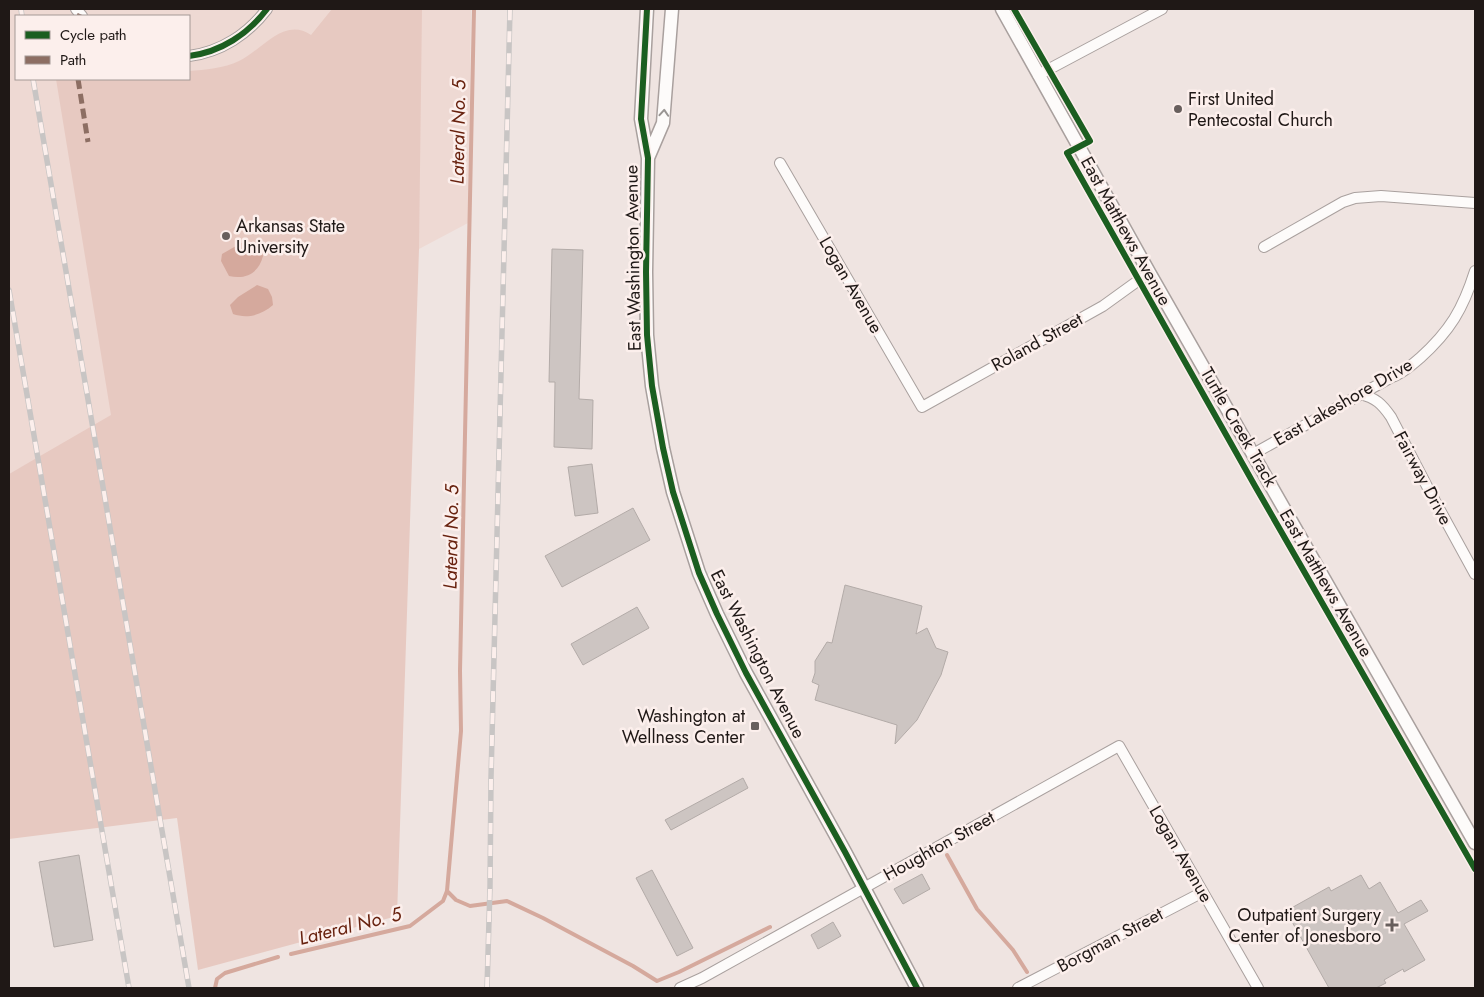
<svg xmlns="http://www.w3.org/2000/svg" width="1484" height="997" font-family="Jost,sans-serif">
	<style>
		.built { fill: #eed9d3; fill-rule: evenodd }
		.green { fill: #e7c9c1 }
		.water { fill: #d5a99d }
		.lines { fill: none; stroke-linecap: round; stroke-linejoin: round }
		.stream { stroke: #d5a99d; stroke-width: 4 }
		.building { fill: #cdc5c2; stroke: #b3aba8 }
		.minor-casing { stroke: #a9a09e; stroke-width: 12 }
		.tertiary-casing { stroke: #a9a09e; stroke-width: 15 }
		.minor { stroke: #fdfbfa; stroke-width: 10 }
		.tertiary { stroke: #fdfbfa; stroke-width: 12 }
		.rail-casing { stroke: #c8c5c4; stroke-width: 5.5 }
		.rail { stroke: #fcefec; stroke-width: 4; stroke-dasharray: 11; stroke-linecap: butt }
		.quiet { stroke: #8d6e63; stroke-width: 5; stroke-dasharray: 10 5; stroke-linecap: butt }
		.cycleway-casing { stroke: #fcefec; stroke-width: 9 }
		.cycleway { stroke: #1b5e20; stroke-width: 6 }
		.oneway { stroke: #999593 }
		.poi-dot { fill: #685f5d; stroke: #fcefec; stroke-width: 2 }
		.labels { text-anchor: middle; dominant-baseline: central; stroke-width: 5; stroke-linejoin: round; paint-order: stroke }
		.poi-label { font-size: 18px; fill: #1f1816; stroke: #fcefec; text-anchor: start }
		.street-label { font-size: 18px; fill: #1f1816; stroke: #fcefec }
		.water-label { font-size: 19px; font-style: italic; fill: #68220f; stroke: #fcefec }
	</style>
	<rect width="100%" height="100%" fill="#efe4e1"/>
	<path class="built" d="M 9,9 L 471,9 L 468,223 L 419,249 L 9,474 ZM 16,16 L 189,16 L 189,79 L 16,79 Z"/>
	<path class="green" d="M 332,9 L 422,9 L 419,249 L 397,916 L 198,970 L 177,818 L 9,839 L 9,474 L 111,415 L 56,79 L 189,79 L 189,71 C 205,70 224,68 239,61 C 261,51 284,16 311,35 Z"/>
	<path class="water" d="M 251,241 L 258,244 L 263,256 C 259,272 247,280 229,276 L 221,261 L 222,254 L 243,242 Z
		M 257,285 L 268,289 L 272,297 L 273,305 C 262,315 247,319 233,314 L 230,305 L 238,297 Z"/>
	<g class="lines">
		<path class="stream" d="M 947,855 L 977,909 L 1013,950 L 1027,972
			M 447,891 L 456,900 L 470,906 L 507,901 L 543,918 L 633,966 L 657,981 L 679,972 L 770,927
			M 291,954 L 410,926 L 443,901 L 447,891 L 461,731 L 460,671 L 474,9
			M 215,988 L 217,979 L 225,973 L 278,957"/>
	</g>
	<path class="building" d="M 552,249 L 583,250 L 579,399 L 593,400 L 592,449 L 554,447 L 555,382 L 549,382 Z
		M 592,464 L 598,513 L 575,516 L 568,467 Z
		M 633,508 L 650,540 L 562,587 L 545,556 Z
		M 845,585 L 922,606 L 916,634 L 927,628 L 936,648 L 948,652 L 941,675 L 917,720 L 895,744 L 897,725 L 815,700 L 819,685 L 812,682 L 815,673 L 815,661 L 827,642 L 832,643 Z
		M 637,607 L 649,628 L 583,665 L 571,644 Z
		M 743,778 L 748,788 L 671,830 L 665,820 Z
		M 79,855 L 93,940 L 54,947 L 39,862 Z
		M 652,870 L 693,948 L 677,956 L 636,878 Z
		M 922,874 L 930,889 L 903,904 L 894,889 Z
		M 1361,875 L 1369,889 L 1380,882 L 1398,913 L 1421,900 L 1428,911 L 1404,924 L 1425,960 L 1404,972 L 1403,969 L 1384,980 L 1386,983 L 1376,988 L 1329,988 L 1286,911 L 1329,887 L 1331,891 Z
		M 833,922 L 841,936 L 818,949 L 811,935 Z"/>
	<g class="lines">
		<g class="minor-casing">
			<path id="minor" d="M 76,9 L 82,16
				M 189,56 C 221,52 248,34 267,9
				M 1038,75 L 1162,9
				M 780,163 L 922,407 L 1103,306 L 1139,280 L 1150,274
				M 1264,247 L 1343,202 L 1355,198 L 1381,196 L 1475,203
				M 1360,394 C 1376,398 1382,404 1391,417 L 1430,492 L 1475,574
				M 1253,454 L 1392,377 C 1402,374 1412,365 1420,358 C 1450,331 1463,309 1475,271
				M 680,988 L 702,978 L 1119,746 L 1258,988
				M 1018,988 L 1203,892"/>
		</g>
		<g class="tertiary-casing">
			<path id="tertiary" d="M 647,9 L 641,119 L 648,158 L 646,272 L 647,335 L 652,386 L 663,448 L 673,492 L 699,573 L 717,614 L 746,673 L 845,852 L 917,988
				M 1002,9 L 1150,274 L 1475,843
				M 648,158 L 663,123 L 672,9"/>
		</g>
		<use href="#minor" class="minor"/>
		<use href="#tertiary" class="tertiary"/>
		<g class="rail-casing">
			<path id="rail" d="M 21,9 L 22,16
				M 33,79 L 189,988
				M 9,290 L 129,988
				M 487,988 L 490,887 L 491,778 L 510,9"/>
		</g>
		<use href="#rail" class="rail"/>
		<path class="quiet" d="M 79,16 L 80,14
			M 78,79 L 88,142"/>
		<g class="cycleway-casing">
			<path id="cycleway" d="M 647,9 L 641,119 L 648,158 L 646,272 L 647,335 L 652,386 L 663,448 L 673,492 L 699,573 L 717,614 L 746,673 L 845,852 L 917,988
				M 1014,9 L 1090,141 L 1067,153 L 1255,486 L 1475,869
				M 189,56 C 221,52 248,34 267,9"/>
		</g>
		<use href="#cycleway" class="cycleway"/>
	</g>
	<defs><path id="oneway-chevron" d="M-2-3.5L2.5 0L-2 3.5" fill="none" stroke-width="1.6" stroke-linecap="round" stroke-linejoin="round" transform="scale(1.25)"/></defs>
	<use class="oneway" href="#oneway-chevron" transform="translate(664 113) rotate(-86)"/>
	<g class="poi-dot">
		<circle cx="1178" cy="109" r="5"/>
		<circle cx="226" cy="236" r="5"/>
		<rect x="750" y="721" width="10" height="10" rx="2.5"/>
		<path d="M1389.5 917.5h5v5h5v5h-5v5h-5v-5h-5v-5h5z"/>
	</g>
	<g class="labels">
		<g class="poi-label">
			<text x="1188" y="99">First United<tspan x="1188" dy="21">Pentecostal Church</tspan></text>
			<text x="236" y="226">Arkansas State<tspan x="236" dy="21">University</tspan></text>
			<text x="745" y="716" text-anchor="end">Washington at<tspan x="745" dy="21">Wellness Center</tspan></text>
			<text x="1381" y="915" text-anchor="end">Outpatient Surgery<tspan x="1381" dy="21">Center of Jonesboro</tspan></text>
		</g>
		<g class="street-label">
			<text transform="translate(1126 231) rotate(61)">East Matthews Avenue</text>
			<text transform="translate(633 258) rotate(-91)">East Washington Avenue</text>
			<text transform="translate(851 285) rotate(60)">Logan Avenue</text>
			<text transform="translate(1037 342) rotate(-29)">Roland Street</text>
			<text transform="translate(1343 402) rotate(-30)">East Lakeshore Drive</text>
			<text transform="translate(1239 427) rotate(60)">Turtle Creek Track</text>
			<text transform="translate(1423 478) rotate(62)">Fairway Drive</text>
			<text transform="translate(1326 583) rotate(60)">East Matthews Avenue</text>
			<text transform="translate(758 654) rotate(63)">East Washington Avenue</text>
			<text transform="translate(939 846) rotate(-29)">Houghton Street</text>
			<text transform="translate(1181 854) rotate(60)">Logan Avenue</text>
			<text transform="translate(1110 940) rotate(-28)">Borgman Street</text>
		</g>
		<g class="water-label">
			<text transform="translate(458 132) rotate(-89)">Lateral No. 5</text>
			<text transform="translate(451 537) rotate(-89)">Lateral No. 5</text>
			<text transform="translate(350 926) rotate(-14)">Lateral No. 5</text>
		</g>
	</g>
	<rect width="1484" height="997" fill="none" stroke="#1f1816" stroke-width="20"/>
	<rect x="15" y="15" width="175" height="65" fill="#fcefec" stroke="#a49996"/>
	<rect x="25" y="31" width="25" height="8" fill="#1b5e20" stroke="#a49996"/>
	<text x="60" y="40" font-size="15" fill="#1f1816">Cycle path</text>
	<rect x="25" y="56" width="25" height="8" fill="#8d6e63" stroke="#a49996"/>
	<text x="60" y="65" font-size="15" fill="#1f1816">Path</text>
</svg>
